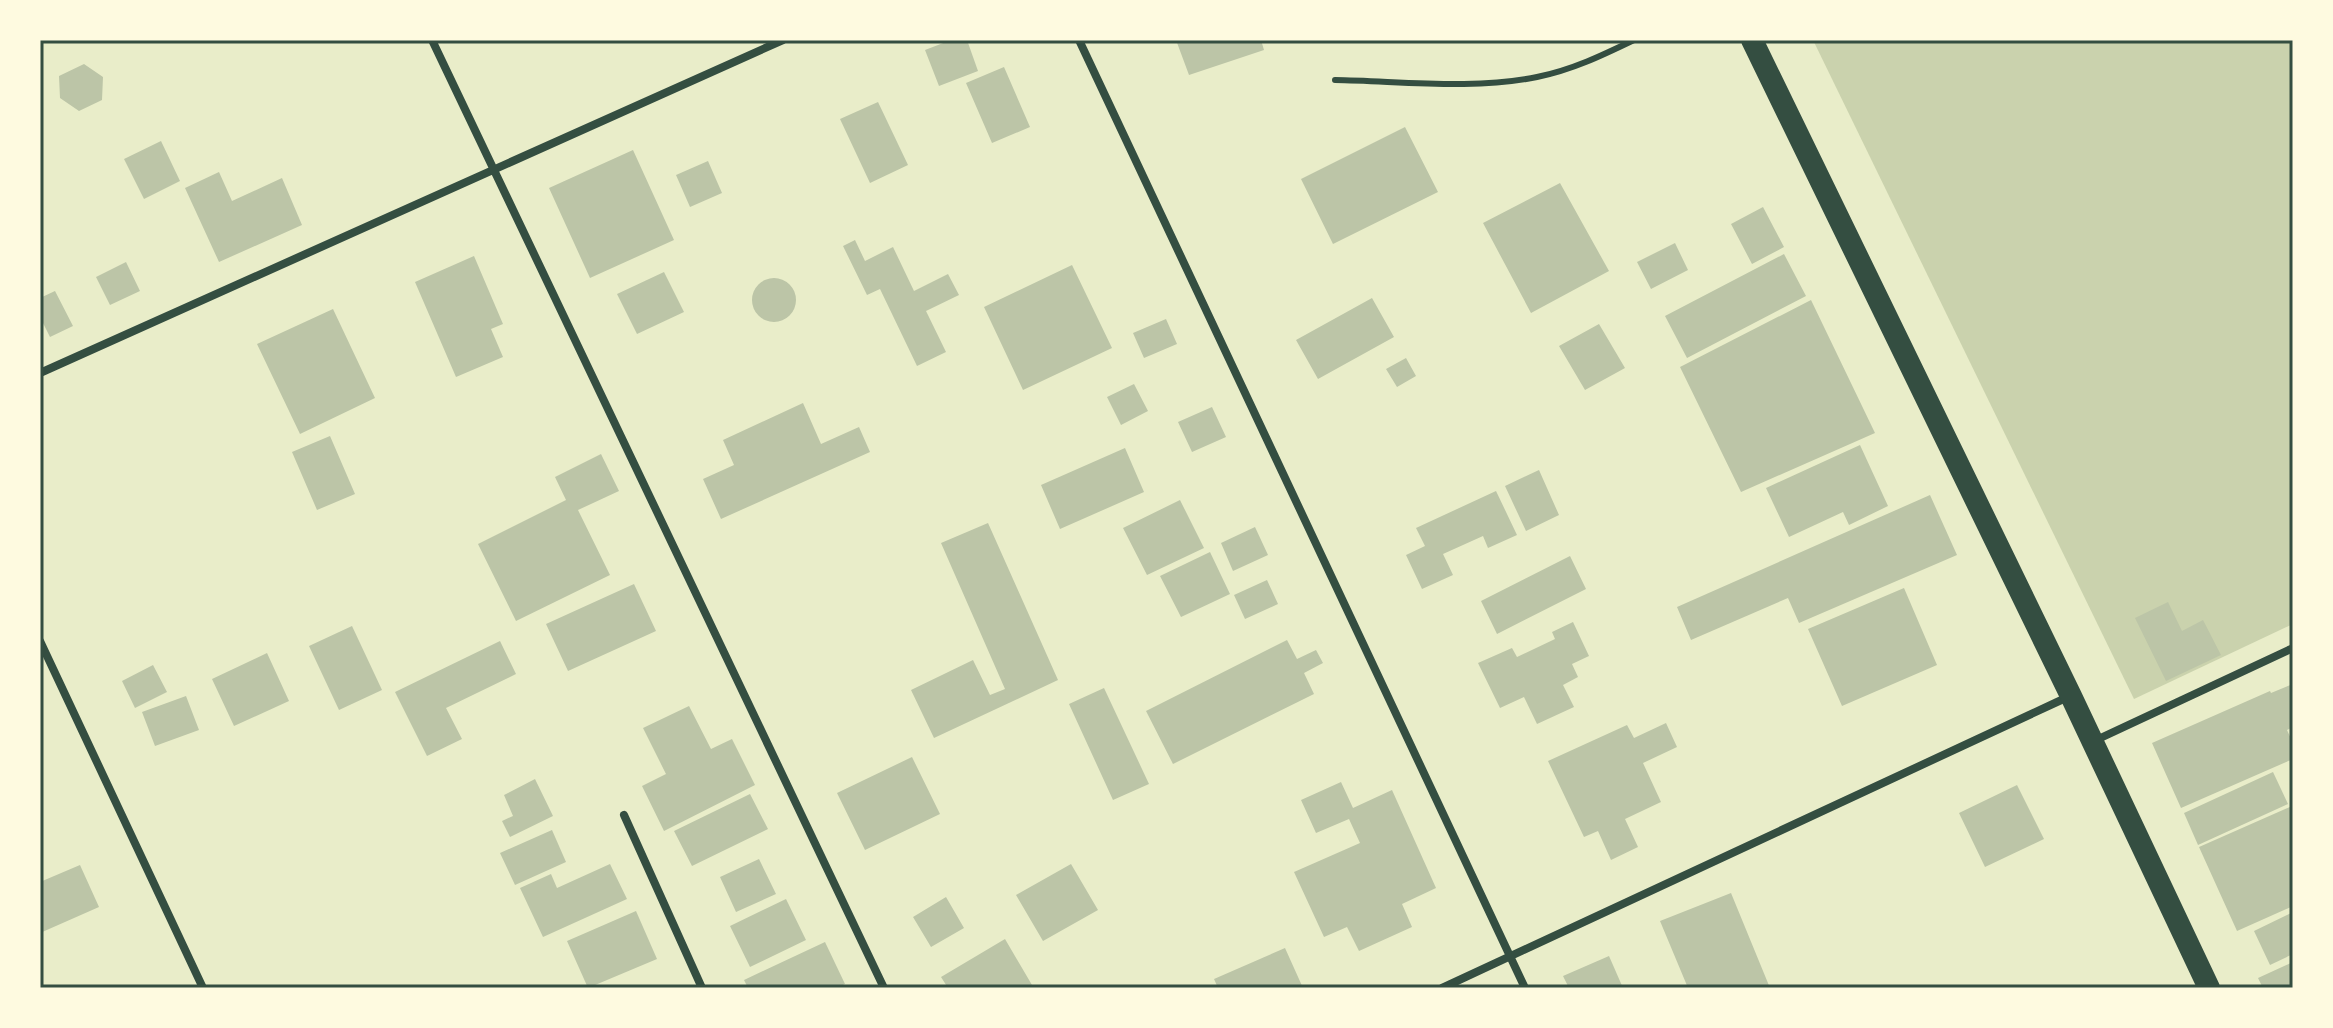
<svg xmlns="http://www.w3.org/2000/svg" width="2333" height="1028" font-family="Spectral,serif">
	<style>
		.green { fill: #cad2ad }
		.building { fill: #bcc5a7 }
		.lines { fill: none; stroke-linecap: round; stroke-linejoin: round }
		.service { stroke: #344e41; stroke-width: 6 }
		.minor { stroke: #344e41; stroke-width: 8 }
		.trunk { stroke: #344e41; stroke-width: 22 }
		.neatline { fill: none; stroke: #344e41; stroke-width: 3 }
	</style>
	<rect width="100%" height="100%" fill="#e9edc9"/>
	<path class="green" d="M 1813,40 L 2293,40 L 2293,624 L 2134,699 Z"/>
	<path class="building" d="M 951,40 L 967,40 L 978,71 L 939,86 L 925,50 Z
		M 1176,40 L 1261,40 L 1264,50 L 1189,75 Z
		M 84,64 L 103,77 L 102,100 L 79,111 L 60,98 L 59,76 Z
		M 1004,67 L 1030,127 L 992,143 L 966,83 Z
		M 878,102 L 908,165 L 870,183 L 840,119 Z
		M 1405,127 L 1438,192 L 1333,244 L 1301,179 Z
		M 161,141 L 180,181 L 144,199 L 124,159 Z
		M 633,150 L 674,240 L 590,278 L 549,188 Z
		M 708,161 L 722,193 L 690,207 L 676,175 Z
		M 219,172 L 232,201 L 282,178 L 302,225 L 219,262 L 185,188 Z
		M 1560,183 L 1609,271 L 1531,313 L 1483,223 Z
		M 1763,207 L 1784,247 L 1752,264 L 1731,224 Z
		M 855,240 L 865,261 L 893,247 L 914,291 L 948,274 L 959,295 L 926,311 L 946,352 L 917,366 L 880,289 L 867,295 L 843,246 Z
		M 1675,243 L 1688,270 L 1651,289 L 1637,262 Z
		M 1784,254 L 1806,296 L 1687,358 L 1665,316 Z
		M 474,256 L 503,324 L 491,329 L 503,357 L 456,377 L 415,282 Z
		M 126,262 L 140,291 L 110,305 L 96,277 Z
		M 1072,265 L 1112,348 L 1023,390 L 984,307 Z
		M 664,272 L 684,312 L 637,334 L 617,294 Z
		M752 300a22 22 0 1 1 44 0a22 22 0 1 1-44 0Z
		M 55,291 L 73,326 L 50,337 L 40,317 L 40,298 Z
		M 1372,298 L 1394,337 L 1318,379 L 1296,340 Z
		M 1811,300 L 1875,433 L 1741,492 L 1680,367 Z
		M 333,309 L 375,398 L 300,434 L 257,344 Z
		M 1166,319 L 1177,344 L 1144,358 L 1133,333 Z
		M 1599,324 L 1625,368 L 1585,390 L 1559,346 Z
		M 1406,358 L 1416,376 L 1397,387 L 1386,369 Z
		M 1134,384 L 1148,411 L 1121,425 L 1107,397 Z
		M 803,403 L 821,444 L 859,427 L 870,452 L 721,519 L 703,479 L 734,465 L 723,440 Z
		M 1212,407 L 1226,437 L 1192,452 L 1178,422 Z
		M 330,436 L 355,494 L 317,510 L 292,452 Z
		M 1860,445 L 1888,506 L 1849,525 L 1843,512 L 1789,537 L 1766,488 Z
		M 1125,448 L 1144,492 L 1060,529 L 1041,485 Z
		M 601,454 L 619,491 L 578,510 L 610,575 L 516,621 L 478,544 L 566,500 L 555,477 Z
		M 1539,470 L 1559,515 L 1526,531 L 1505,486 Z
		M 1496,491 L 1517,535 L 1488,548 L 1483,536 L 1443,554 L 1453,575 L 1422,589 L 1406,555 L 1425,546 L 1416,528 Z
		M 1930,495 L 1957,555 L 1799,623 L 1788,598 L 1691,640 L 1677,607 Z
		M 1180,500 L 1204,548 L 1147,575 L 1123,528 Z
		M 988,523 L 1058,680 L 934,738 L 911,690 L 973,660 L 990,695 L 1005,689 L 941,543 Z
		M 1255,527 L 1268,555 L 1233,571 L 1221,543 Z
		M 1210,552 L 1230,594 L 1181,617 L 1160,576 Z
		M 1570,556 L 1586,589 L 1497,634 L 1481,601 Z
		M 1267,580 L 1278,604 L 1245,619 L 1234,595 Z
		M 634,584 L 656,631 L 568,671 L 546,624 Z
		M 1904,588 L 1937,665 L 1842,706 L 1808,629 Z
		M 2168,602 L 2182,631 L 2203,620 L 2221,655 L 2166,681 L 2135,618 Z
		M 1573,622 L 1589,656 L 1572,664 L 1578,677 L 1563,685 L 1574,707 L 1537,724 L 1524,697 L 1500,708 L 1478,663 L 1512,648 L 1517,657 L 1555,639 L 1552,632 Z
		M 352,626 L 382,690 L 339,710 L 309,646 Z
		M 1287,640 L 1297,659 L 1316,650 L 1323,663 L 1304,673 L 1314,694 L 1173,764 L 1146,711 Z
		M 500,641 L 516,674 L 446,708 L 462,739 L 427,756 L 395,692 Z
		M 267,653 L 289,701 L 234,726 L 212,679 Z
		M 153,665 L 167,692 L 135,708 L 122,681 Z
		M 2293,684 L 2293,727 L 2287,730 L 2293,743 L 2293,759 L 2181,808 L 2152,743 L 2270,691 L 2271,693 Z
		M 1104,688 L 1149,784 L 1113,800 L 1069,704 Z
		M 186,696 L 199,730 L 155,746 L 142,712 Z
		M 689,706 L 711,749 L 732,739 L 755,785 L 664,831 L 642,786 L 666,774 L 643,728 Z
		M 1666,723 L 1677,747 L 1643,763 L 1661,802 L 1625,819 L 1638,847 L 1611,860 L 1598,831 L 1584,837 L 1548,761 L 1627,725 L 1634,738 Z
		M 912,757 L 940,814 L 865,850 L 837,793 Z
		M 2273,772 L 2288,804 L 2198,845 L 2184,813 Z
		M 535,779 L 553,816 L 510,837 L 502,821 L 513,816 L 504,795 Z
		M 1341,782 L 1353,808 L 1392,790 L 1436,888 L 1402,904 L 1412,927 L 1359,951 L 1347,927 L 1324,937 L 1294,872 L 1360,843 L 1349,819 L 1316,833 L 1301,800 Z
		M 2017,785 L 2044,839 L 1985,867 L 1959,813 Z
		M 750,794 L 768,829 L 692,866 L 674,831 Z
		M 2292,806 L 2293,906 L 2237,931 L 2199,847 Z
		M 552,830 L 566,862 L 515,885 L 500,853 Z
		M 759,859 L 776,894 L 736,912 L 720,877 Z
		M 610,864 L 627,899 L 543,937 L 520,888 L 551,874 L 557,888 Z
		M 1071,864 L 1098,910 L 1043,941 L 1016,895 Z
		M 80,865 L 99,907 L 40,933 L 40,882 Z
		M 1731,893 L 1770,988 L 1688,988 L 1660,921 Z
		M 946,897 L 964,928 L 931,947 L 913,917 Z
		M 786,899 L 806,940 L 750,967 L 730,926 Z
		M 636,911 L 657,959 L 588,988 L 567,941 Z
		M 2293,912 L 2293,954 L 2270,965 L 2254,931 Z
		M 1005,939 L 1032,985 L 1026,988 L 948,988 L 941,977 Z
		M 825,942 L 845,984 L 837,988 L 748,988 L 744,980 Z
		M 1285,948 L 1303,988 L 1218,988 L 1214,979 Z
		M 1609,956 L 1623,988 L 1569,988 L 1563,976 Z
		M 2293,962 L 2293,988 L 2263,988 L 2258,978 Z"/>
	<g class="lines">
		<path class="service" d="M 1335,80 C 1400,81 1474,90 1537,77 C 1572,70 1603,55 1634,40"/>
		<path class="minor" d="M 432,40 L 884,988
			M 1079,40 L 1525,988
			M 40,373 L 783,40
			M 40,641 L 203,988
			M 2094,741 L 2293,648
			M 624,815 L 702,988
			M 1442,988 L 2070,696"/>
		<path class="trunk" d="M 1752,40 L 2071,696 L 2209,988"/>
	</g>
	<rect width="2333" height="1028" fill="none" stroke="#fefae0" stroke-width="84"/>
	<rect x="42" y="42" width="2249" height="944" class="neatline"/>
</svg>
